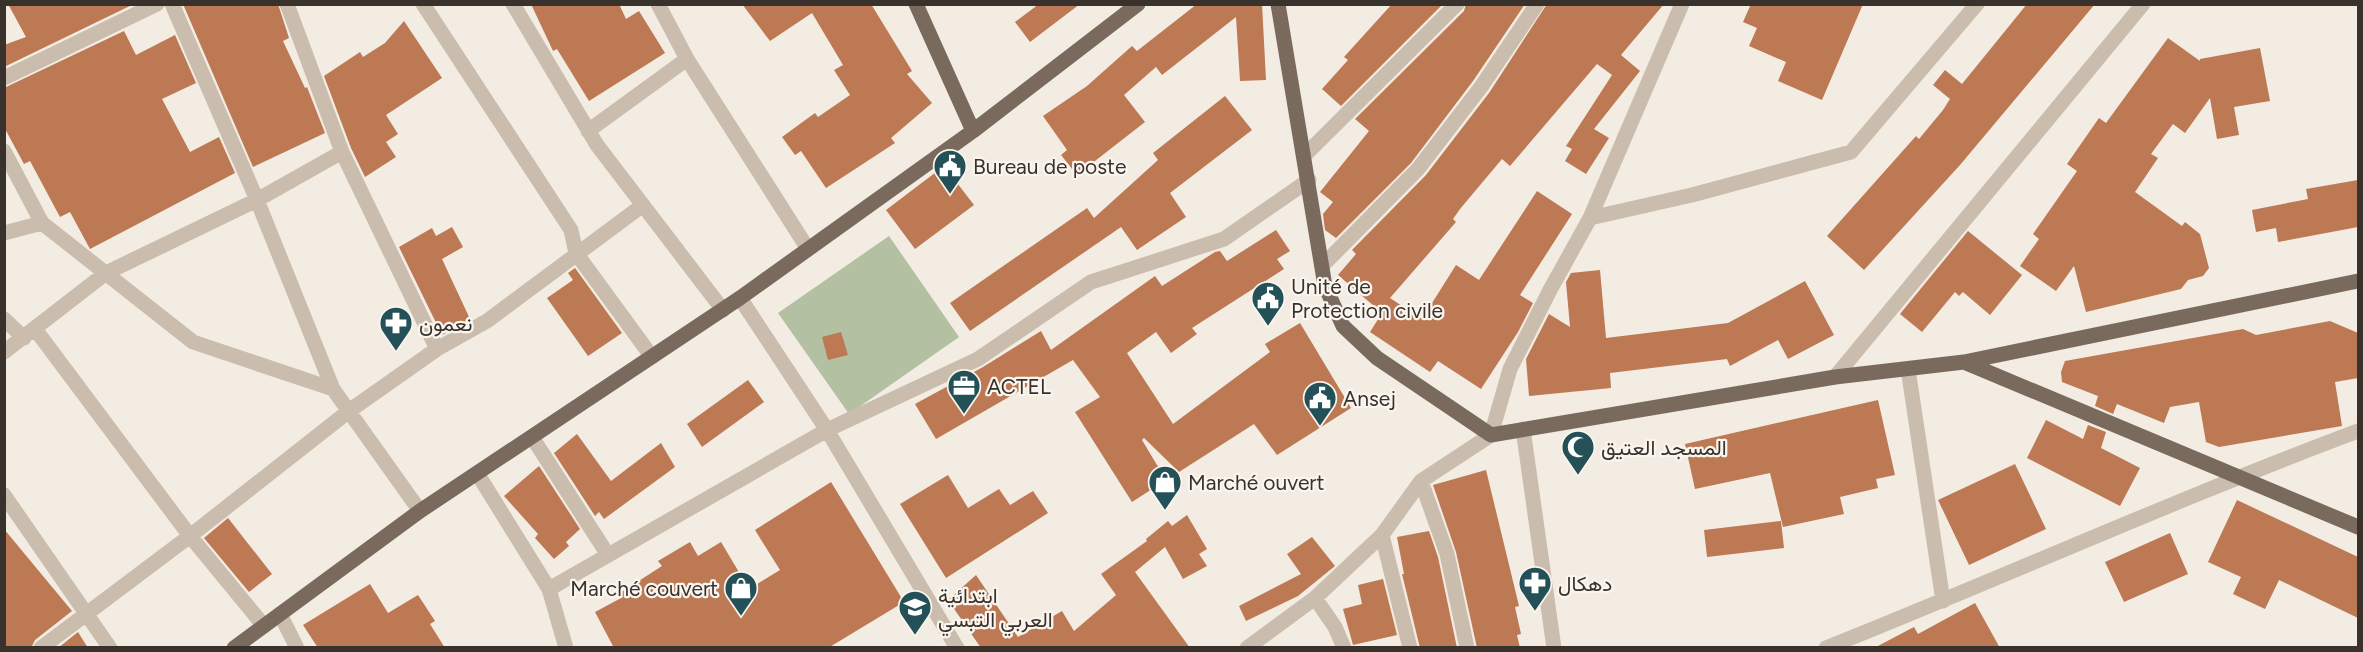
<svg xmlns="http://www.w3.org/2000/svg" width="2363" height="652" font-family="Figtree,Vazirmatn,sans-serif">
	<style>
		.green { fill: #b3c1a2 }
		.building { fill: #bd7854 }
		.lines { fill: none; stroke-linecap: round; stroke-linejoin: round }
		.minor { stroke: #cabdae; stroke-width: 15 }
		.major { stroke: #7a6a5e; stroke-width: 15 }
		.labels { text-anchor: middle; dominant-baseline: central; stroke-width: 4.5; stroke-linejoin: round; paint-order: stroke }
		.poi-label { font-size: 21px; fill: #39312c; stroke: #faf5ee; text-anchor: start }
	</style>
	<rect width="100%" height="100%" fill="#f2ece2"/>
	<path class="green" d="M 889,236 L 959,337 L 849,414 L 778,313 Z"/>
	<path class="building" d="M 8,4 L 134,4 L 4,67 L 4,45 L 26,37 Z
		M 183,4 L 278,4 L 289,38 L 283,41 L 305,88 L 307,87 L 325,133 L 253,167 Z
		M 531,4 L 619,4 L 626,19 L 639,11 L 665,53 L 589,101 L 557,49 L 553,51 Z
		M 742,4 L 871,4 L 912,71 L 907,74 L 932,103 L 891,138 L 895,143 L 826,188 L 801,151 L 795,155 L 782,137 L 815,113 L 818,117 L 850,95 L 834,70 L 843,65 L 812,13 L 770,41 Z
		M 1039,4 L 1080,4 L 1030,42 L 1015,22 Z
		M 1197,4 L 1262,4 L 1266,80 L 1240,81 L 1236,17 L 1162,75 L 1156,67 L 1124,95 L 1145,122 L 1077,175 L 1061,155 L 1067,150 L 1043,116 L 1087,86 L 1132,46 L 1137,51 Z
		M 1392,4 L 1443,4 L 1341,106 L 1322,89 L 1348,60 L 1344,57 Z
		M 1466,4 L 1525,4 L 1473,81 L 1411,163 L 1336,238 L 1325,230 L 1323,214 L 1333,202 L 1320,192 L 1369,131 L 1355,119 L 1464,11 Z
		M 1547,4 L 1664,4 L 1621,55 L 1640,71 L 1594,129 L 1609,138 L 1586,174 L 1565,161 L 1572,149 L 1566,146 L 1612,75 L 1597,64 L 1510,166 L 1502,159 L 1460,209 L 1453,219 L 1456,222 L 1390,298 L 1422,319 L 1456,265 L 1479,280 L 1537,191 L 1572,214 L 1520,295 L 1533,303 L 1518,332 L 1481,389 L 1438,361 L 1430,372 L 1370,332 L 1382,313 L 1338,275 L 1356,254 L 1352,250 L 1426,175 L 1489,93 Z
		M 1751,4 L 1863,4 L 1822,100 L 1778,81 L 1786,62 L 1749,46 L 1757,28 L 1743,22 Z
		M 2027,4 L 2095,4 L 1960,165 L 1864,270 L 1827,236 L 1916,136 L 1919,139 L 1943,110 L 1950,99 L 1933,85 L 1945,70 L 1962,84 Z
		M 404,21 L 442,78 L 386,115 L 398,134 L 386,142 L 396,157 L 365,177 L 351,148 L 324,76 L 360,52 L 363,57 L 385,43 Z
		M 124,31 L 136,55 L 175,35 L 196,83 L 162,99 L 190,152 L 219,137 L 235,173 L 90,249 L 70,212 L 60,217 L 30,161 L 24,164 L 4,127 L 4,88 Z
		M 2168,38 L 2200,61 L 2200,59 L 2260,48 L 2270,101 L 2234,107 L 2239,135 L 2217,139 L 2210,98 L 2185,133 L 2173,124 L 2151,154 L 2158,158 L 2135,192 L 2182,226 L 2185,222 L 2200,234 L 2209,268 L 2203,276 L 2188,280 L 2181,289 L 2086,312 L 2074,266 L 2056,291 L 2020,266 L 2039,239 L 2033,234 L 2077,171 L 2067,164 L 2099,118 L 2106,123 Z
		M 1225,96 L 1252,130 L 1170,193 L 1186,217 L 1137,250 L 1121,227 L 970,331 L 950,303 L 1087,208 L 1094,218 L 1158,160 L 1153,153 Z
		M 944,166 L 974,205 L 915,249 L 886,210 Z
		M 2358,180 L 2358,227 L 2278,242 L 2276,228 L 2256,232 L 2252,210 L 2308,199 L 2306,189 Z
		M 452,227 L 463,247 L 442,259 L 470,319 L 442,335 L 399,247 L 432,228 L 436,236 Z
		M 1276,230 L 1290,251 L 1277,259 L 1284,269 L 1192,328 L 1197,334 L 1171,353 L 1156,332 L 1127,353 L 1173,424 L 1270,352 L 1265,344 L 1300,323 L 1351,408 L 1277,455 L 1254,424 L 1179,472 L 1144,438 L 1142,440 L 1166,480 L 1132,502 L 1075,412 L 1100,397 L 1073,360 L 936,439 L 915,404 L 983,367 L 1041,331 L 1051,350 L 1155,276 L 1162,286 L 1215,252 L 1220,251 L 1227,261 Z
		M 1968,231 L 2022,275 L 1990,315 L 1963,292 L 1959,296 L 1955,292 L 1922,332 L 1900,314 Z
		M 575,268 L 622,333 L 588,356 L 547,298 L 573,280 L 568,273 Z
		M 1600,270 L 1606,338 L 1728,323 L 1805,281 L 1834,335 L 1788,359 L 1778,340 L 1730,366 L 1727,359 L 1610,373 L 1611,388 L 1529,396 L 1526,359 L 1549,314 L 1570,327 L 1566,282 L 1571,273 Z
		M 2330,321 L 2358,333 L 2358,378 L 2335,382 L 2342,426 L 2219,447 L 2206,442 L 2199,402 L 2170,407 L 2164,423 L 2117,404 L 2113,414 L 2095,406 L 2098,396 L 2062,382 L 2061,372 L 2065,361 L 2243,329 L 2256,335 Z
		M 841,332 L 848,355 L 828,360 L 822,337 Z
		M 748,380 L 764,402 L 702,447 L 687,424 Z
		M 1878,400 L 1895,475 L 1876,479 L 1878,488 L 1840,497 L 1844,514 L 1783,527 L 1770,473 L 1695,489 L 1685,444 Z
		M 2046,420 L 2083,439 L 2088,425 L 2106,432 L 2101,448 L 2140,468 L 2120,506 L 2027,458 Z
		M 577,434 L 611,481 L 661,443 L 675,467 L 604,519 L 599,512 L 595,516 L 554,453 Z
		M 2015,464 L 2046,529 L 1969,565 L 1938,500 Z
		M 539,466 L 580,529 L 566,542 L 569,546 L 554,559 L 535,538 L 538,534 L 504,496 Z
		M 1486,470 L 1519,606 L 1515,607 L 1521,634 L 1517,635 L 1520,648 L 1477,648 L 1456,552 L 1433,485 Z
		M 948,475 L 968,508 L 999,489 L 1010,505 L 1033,491 L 1048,513 L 946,578 L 900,504 Z
		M 831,482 L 904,602 L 828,648 L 614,648 L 595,612 L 623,597 L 620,593 L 662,566 L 658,561 L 690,542 L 698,556 L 721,542 L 749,589 L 780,570 L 755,530 Z
		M 2237,500 L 2358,557 L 2358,618 L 2279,580 L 2265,609 L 2233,594 L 2241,577 L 2208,562 Z
		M 1187,515 L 1207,549 L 1199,554 L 1207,566 L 1183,579 L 1165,547 L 1135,572 L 1190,648 L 981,648 L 948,600 L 976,575 L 1018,637 L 1062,611 L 1074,631 L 1116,595 L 1101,574 L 1147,541 L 1146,539 L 1168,521 L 1172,526 Z
		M 228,518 L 272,574 L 249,592 L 204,538 Z
		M 1781,521 L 1784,548 L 1707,557 L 1704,530 Z
		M 4,529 L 72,611 L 35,640 L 31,648 L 4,648 Z
		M 1429,531 L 1438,557 L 1457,648 L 1420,648 L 1402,574 L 1404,574 L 1397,537 Z
		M 2170,533 L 2188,574 L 2124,602 L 2105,562 Z
		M 1312,537 L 1335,566 L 1298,596 L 1246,621 L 1239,606 L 1301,574 L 1287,554 Z
		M 1383,579 L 1397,635 L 1353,645 L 1343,609 L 1362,604 L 1358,585 Z
		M 370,584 L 388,613 L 418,595 L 435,621 L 430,624 L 445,648 L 318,648 L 303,625 Z
		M 1975,603 L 2000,648 L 1874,648 L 1914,627 L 1918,634 Z
		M 78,632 L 88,648 L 58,648 Z"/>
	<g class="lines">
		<path class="minor" d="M 172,4 L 257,200 L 333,389
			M 287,4 L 342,152 L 437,349
			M 423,4 L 571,230 L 576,253 L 652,357
			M 513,4 L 597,145 L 723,310
			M 658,4 L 687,59 L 808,249
			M 4,78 L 157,4
			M 588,131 L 687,59
			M 4,151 L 42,223 L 193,342 L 333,389 L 420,511
			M 1305,155 L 1457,4
			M 1590,218 L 1692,195 L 1851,152 L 1977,4
			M 4,233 L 42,223
			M 1322,266 L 1418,169 L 1481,87 L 1537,4
			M 740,298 L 827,430 L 957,648
			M 4,319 L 24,338
			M 35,329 L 190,536 L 264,626
			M 4,352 L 106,273 L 257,200 L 342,152
			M 1908,369 L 1943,601
			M 1835,377 L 2143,4
			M 1523,429 L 1554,648
			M 532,437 L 608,555
			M 477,473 L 549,589 L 566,648
			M 1421,481 L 1447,554 L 1467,648
			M 4,495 L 110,648
			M 1382,535 L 1410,648
			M 549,589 L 827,430 L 978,359 L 1091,282 L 1224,239 L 1309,180
			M 1315,598 L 1335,627 L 1344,648
			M 280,614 L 297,648
			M 41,648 L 190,536 L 349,411 L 437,349 L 487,321 L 643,205
			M 1247,648 L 1315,598 L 1382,535 L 1421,481 L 1491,435 L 1510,369 L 1550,290 L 1590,218 L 1682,4
			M 1826,648 C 2004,577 2179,498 2358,431"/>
		<path class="major" d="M 916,4 L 973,131
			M 1278,4 L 1325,286 L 1343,326 L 1377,358 L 1491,435 L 1835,377 L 1964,362 L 2358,281
			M 1964,362 L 2358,527
			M 234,648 L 420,511 L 740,298 L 973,131 L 1138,4"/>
	</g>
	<defs>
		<g id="civic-pin" transform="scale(1.725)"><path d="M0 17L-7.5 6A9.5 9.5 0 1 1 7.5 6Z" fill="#245058" stroke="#faf5ee"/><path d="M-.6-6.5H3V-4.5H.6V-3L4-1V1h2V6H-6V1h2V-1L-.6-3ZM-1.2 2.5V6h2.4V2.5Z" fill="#fff"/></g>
		<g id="pharmacy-pin" transform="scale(1.725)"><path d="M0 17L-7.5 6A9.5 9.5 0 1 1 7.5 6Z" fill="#245058" stroke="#faf5ee"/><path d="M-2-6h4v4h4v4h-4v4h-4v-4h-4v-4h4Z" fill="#fff"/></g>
		<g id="office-pin" transform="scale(1.725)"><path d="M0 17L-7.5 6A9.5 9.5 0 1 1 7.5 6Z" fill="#245058" stroke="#faf5ee"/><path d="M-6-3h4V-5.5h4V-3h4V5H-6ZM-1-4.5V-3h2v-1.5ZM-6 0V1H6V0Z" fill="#fff"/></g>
		<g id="mosque-pin" transform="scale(1.725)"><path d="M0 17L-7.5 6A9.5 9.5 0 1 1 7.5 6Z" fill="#245058" stroke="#faf5ee"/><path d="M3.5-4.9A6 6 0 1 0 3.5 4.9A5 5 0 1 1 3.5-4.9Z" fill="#fff"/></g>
		<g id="shop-pin" transform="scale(1.725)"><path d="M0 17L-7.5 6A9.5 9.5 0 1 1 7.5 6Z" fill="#245058" stroke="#faf5ee"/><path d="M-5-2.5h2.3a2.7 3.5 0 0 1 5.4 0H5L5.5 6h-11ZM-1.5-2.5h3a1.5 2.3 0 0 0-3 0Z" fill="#fff"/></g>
		<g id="school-pin" transform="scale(1.725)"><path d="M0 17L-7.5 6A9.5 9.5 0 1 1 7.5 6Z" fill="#245058" stroke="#faf5ee"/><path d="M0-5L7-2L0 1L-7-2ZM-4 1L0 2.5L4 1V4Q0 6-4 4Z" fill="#fff"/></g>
	</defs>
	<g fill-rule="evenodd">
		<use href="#civic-pin" x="950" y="166"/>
		<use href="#civic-pin" x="1268" y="298"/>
		<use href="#pharmacy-pin" x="396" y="323"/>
		<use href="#office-pin" x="964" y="386"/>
		<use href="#civic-pin" x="1320" y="398"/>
		<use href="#mosque-pin" x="1578" y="447"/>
		<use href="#shop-pin" x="1165" y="482"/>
		<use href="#pharmacy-pin" x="1535" y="583"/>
		<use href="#shop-pin" x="741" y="588"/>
		<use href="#school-pin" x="915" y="607"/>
	</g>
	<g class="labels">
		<g class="poi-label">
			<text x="973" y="166">Bureau de poste</text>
			<text x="1291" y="286">Unité de<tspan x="1291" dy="24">Protection civile</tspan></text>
			<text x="419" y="323">نعمون</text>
			<text x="987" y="386">ACTEL</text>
			<text x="1343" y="398">Ansej</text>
			<text x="1601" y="447">المسجد العتيق</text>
			<text x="1188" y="482">Marché ouvert</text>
			<text x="1558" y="583">دهكال</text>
			<text x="718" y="588" text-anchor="end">Marché couvert</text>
			<text x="938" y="595">ابتدائية<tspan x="938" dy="24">العربي التبسي</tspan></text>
		</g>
	</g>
	<rect width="2363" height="652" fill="none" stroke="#39312c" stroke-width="12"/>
</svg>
